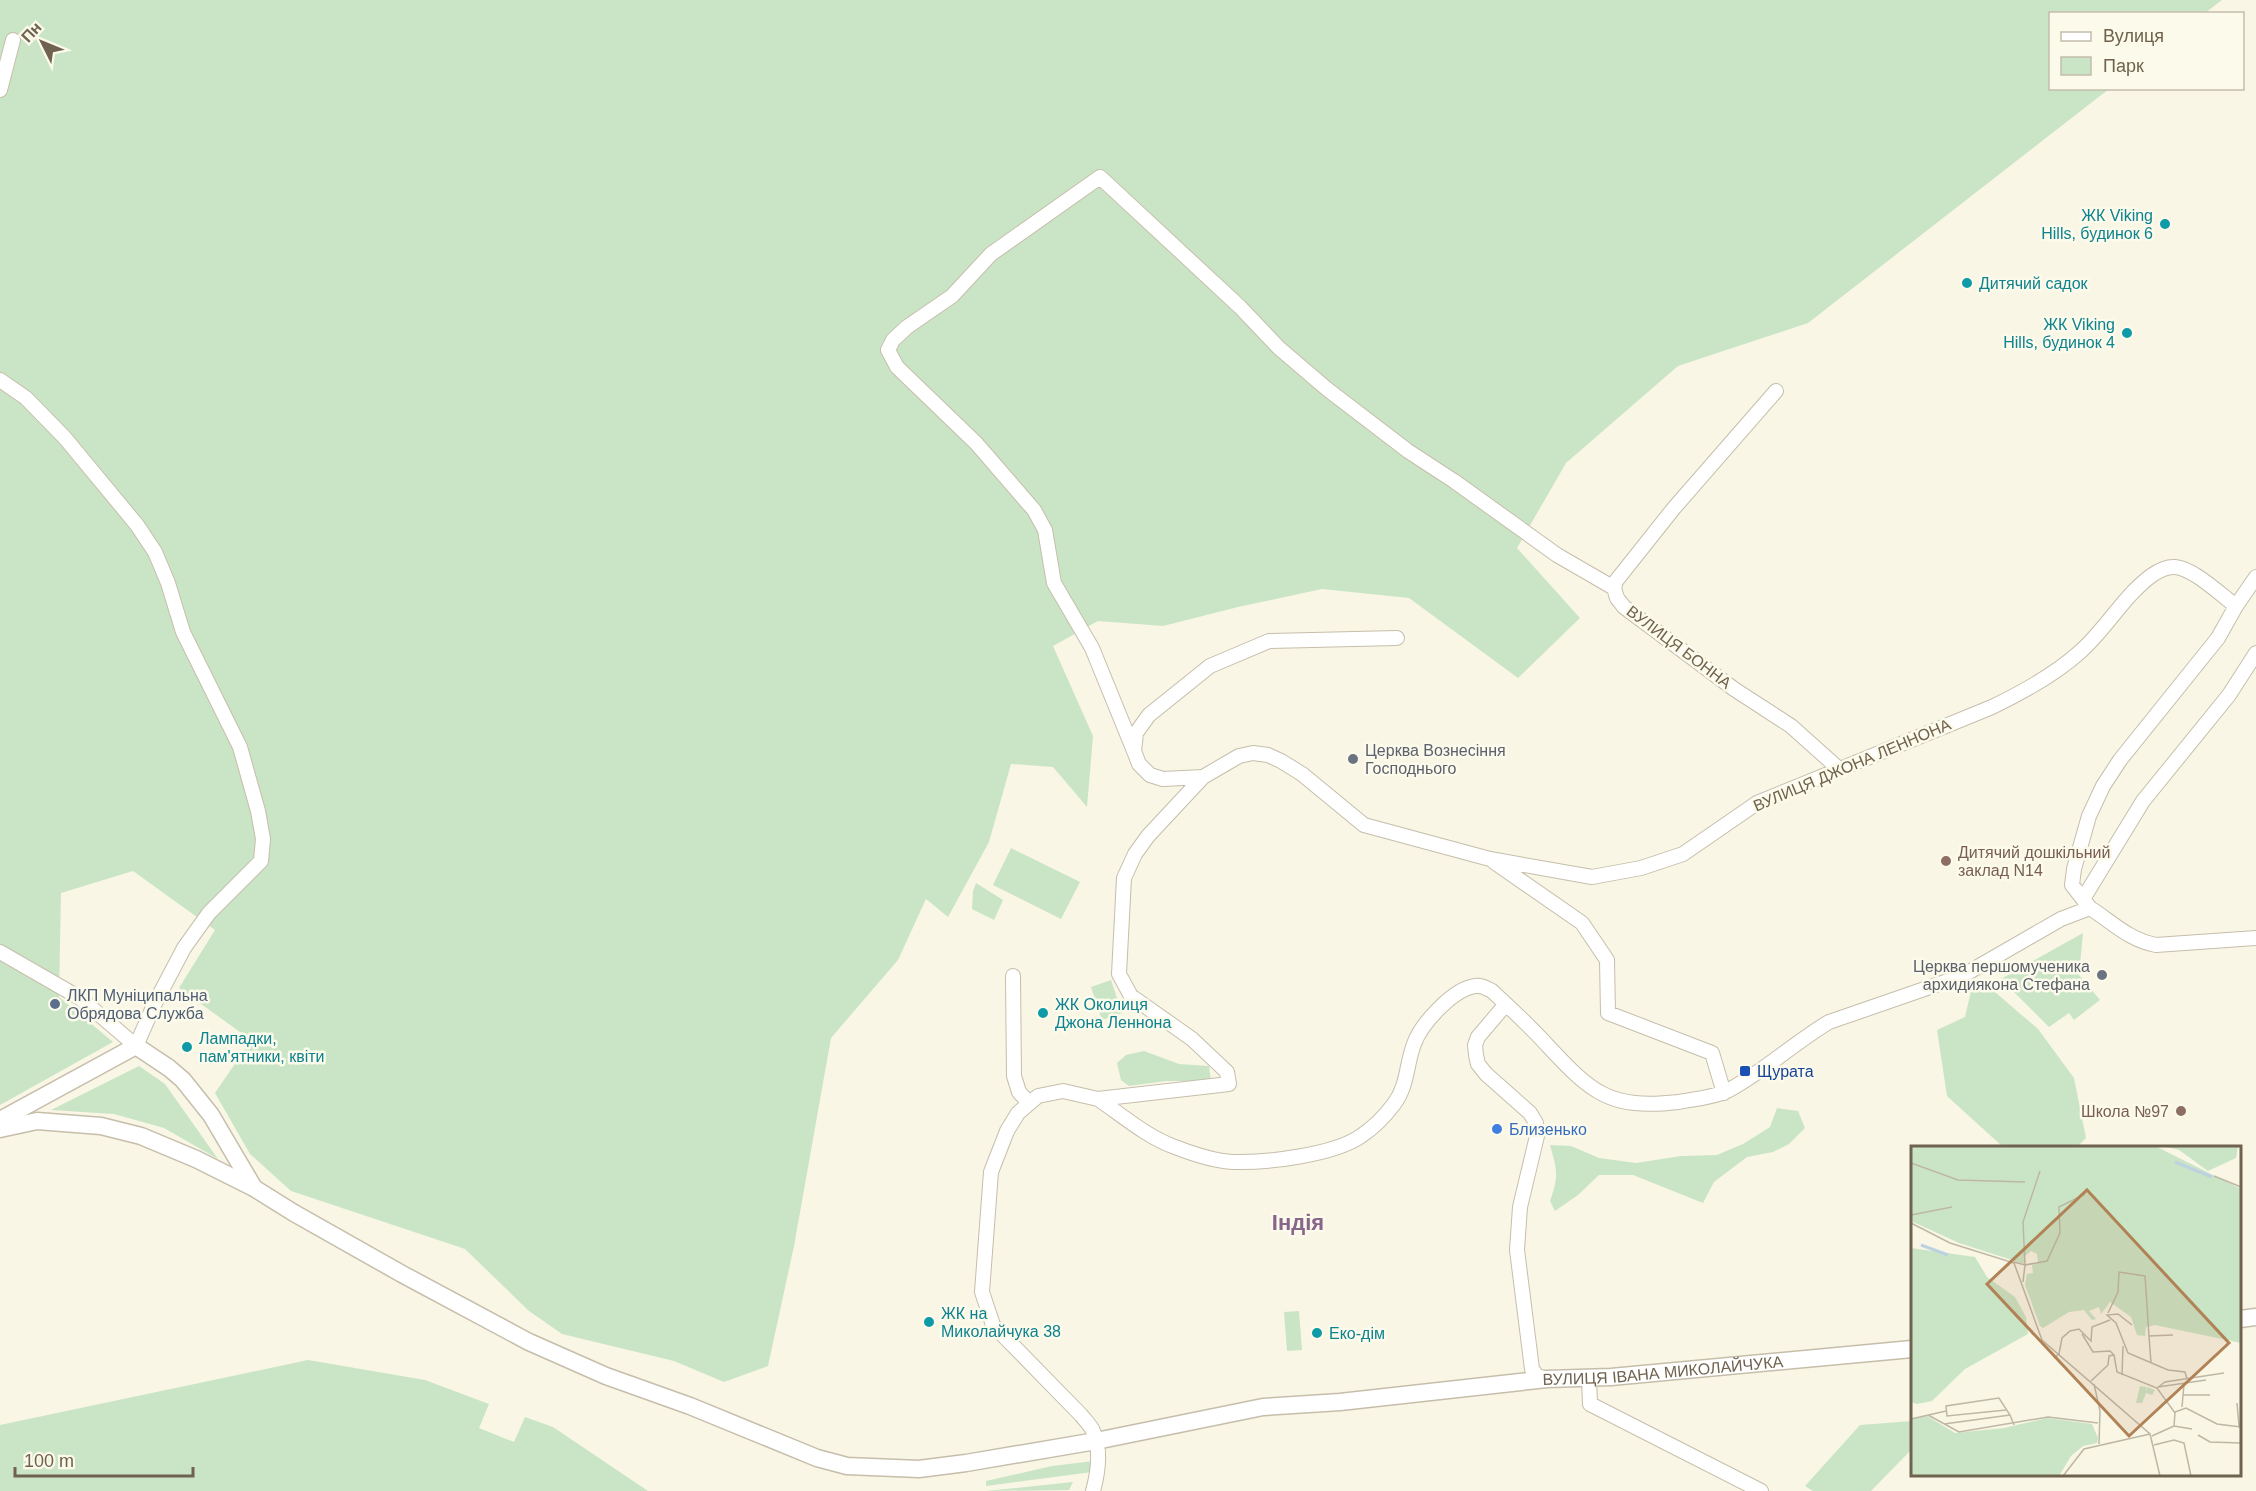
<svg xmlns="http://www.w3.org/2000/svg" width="2256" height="1491" font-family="Arial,sans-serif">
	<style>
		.green { fill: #cae5c6 }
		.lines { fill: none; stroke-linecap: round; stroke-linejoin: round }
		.minor-casing { stroke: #c6beab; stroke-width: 16 }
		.tertiary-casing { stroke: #c6beab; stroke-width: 19 }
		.minor { stroke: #fff; stroke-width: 14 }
		.tertiary { stroke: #fff; stroke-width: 16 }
		.culture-dot { fill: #0f9aa8; stroke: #fcfaeb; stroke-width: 2 }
		.worship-dot { fill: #6b7280; stroke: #fcfaeb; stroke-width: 2 }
		.education-dot { fill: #8d6e63; stroke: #fcfaeb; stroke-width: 2 }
		.service-dot { fill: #5c6f8a; stroke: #fcfaeb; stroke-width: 2 }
		.transit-dot { fill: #1a4fb4; stroke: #fcfaeb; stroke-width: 2 }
		.shop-dot { fill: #3f7fe0; stroke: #fcfaeb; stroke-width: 2 }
		.labels { text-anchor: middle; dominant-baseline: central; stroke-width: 5; stroke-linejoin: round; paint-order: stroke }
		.culture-label { font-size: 16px; fill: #0d838f; stroke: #fcfaeb; text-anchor: start }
		.street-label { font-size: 16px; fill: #6f624e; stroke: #fcfaeb }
		.worship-label { font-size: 16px; fill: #5b616d; stroke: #fcfaeb; text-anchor: start }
		.education-label { font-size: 16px; fill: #785e54; stroke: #fcfaeb; text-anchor: start }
		.service-label { font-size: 16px; fill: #4e5e75; stroke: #fcfaeb; text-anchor: start }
		.transit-label { font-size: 16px; fill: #164399; stroke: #fcfaeb; text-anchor: start }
		.shop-label { font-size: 16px; fill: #366cbe; stroke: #fcfaeb; text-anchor: start }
		.district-label { font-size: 22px; font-weight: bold; fill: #88668b; stroke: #fcfaeb }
		.inset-river { fill: none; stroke: #bcd2e0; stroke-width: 3 }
		.inset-road { fill: none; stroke: #beb7a4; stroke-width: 1.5 }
		.view { fill: #b18255; fill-opacity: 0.15; stroke: #b18255; stroke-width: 3 }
		.inset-edge { fill: none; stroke: #6f624e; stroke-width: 3 }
	</style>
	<rect width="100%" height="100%" fill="#f9f6e5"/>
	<path class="green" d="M 0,0 L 2222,0 L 2205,13 L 2050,14 L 2050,88 L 2109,89 L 1808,323 L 1678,366 L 1566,463 L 1517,548 L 1580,618 L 1518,678 L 1409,598 L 1322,589 L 1238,607 L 1163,626 L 1098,621 L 1053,646 L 1093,736 L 1087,807 L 1053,767 L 1011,764 L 989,842 L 948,917 L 926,899 L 898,960 L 831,1038 L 794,1246 L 768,1366 L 724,1382 L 674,1361 L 562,1334 L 529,1311 L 465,1249 L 291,1191 L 250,1154 L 215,1093 L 251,1040 L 179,988 L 215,930 L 133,871 L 61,893 L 59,997 L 113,1042 L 0,1105 Z
		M 1011,848 L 1080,882 L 1061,919 L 993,885 Z
		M 976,883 L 1003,900 L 994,920 L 972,909 L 973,891 Z
		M 2083,933 L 2079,975 L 2100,1000 L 2074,1020 L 2069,1013 L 2049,1027 L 2001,979 Z
		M 1111,980 L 1122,1013 L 1102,1020 L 1091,987 Z
		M 1989,987 L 2038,1029 L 2074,1078 L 2086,1138 L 2077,1147 L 2003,1147 L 1947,1096 L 1937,1030 L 1965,1017 L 1971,991 Z
		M 1144,1051 L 1179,1064 L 1209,1066 L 1211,1081 L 1166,1081 L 1129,1086 L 1121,1080 L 1117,1063 L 1126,1055 Z
		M 139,1066 L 165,1084 L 218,1159 L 164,1128 L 114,1114 L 51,1110 Z
		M 1777,1108 L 1798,1111 L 1805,1128 L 1789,1144 L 1773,1152 L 1747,1157 L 1714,1182 L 1703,1203 L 1633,1175 L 1599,1175 L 1578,1195 L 1555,1211 L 1550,1201 C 1559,1176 1557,1170 1550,1145 L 1571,1146 L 1599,1158 L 1636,1163 L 1681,1156 L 1717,1155 L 1743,1144 L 1770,1127 Z
		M 1299,1311 L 1302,1350 L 1287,1351 L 1284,1312 Z
		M 308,1360 L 425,1380 L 489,1404 L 479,1428 L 514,1442 L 525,1417 L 553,1427 L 648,1491 L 0,1491 L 0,1425 Z
		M 1912,1421 L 1912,1449 L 1871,1491 L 1813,1491 L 1805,1486 L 1860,1425 Z
		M 1094,1461 L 1092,1472 L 986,1486 L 986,1481 L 1052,1466 Z
		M 1073,1482 L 1069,1490 L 986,1491 Z"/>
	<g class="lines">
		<g class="minor-casing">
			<path id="minor" d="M 0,90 L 13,40
				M 0,380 L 26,398 L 65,438 L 137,525 L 155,552 L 168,583 L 183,632 L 240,747 L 258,811 L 263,839 L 261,861 L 209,913 L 184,948 L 154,1005 L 136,1046 L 80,998 L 0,952
				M 1776,391 L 1674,508 L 1616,581 L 1614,588 L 1617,598 L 1624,607 L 1734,689 L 1791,726 L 1839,769
				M 1134,751 L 1092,648 L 1054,583 L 1045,530 L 1034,510 L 976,443 L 897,367 L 888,350 L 893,340 L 907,327 L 952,296 L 991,254 L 1100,177 L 1240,307 L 1279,348 L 1327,389 L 1408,451 L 1454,481 L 1557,555 L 1614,588
				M 1203,777 L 1163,779 L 1150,775 L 1139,764 L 1134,751 L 1136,733 L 1149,715 L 1210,666 L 1269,641 L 1397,638
				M 1494,862 L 1582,923 L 1607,960 L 1608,1013 L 1712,1053 L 1724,1093
				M 2083,899 L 2143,801 L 2229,695 L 2256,653
				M 2090,908 L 2072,885 L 2074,869 L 2089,816 L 2103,786 L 2120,760 L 2218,638 L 2236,606 L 2256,577
				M 1013,976 L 1014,1076 L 1019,1092 L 1029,1103
				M 1506,1004 L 1478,1037 L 1475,1045 L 1476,1055 L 1478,1064 L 1486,1074 L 1530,1113 L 1536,1123 L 1537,1136 L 1520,1207 L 1517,1250 L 1532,1369 L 1537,1376 L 1547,1379
				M 1098,1099 C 1123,1116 1147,1137 1175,1147 C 1193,1154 1214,1161 1233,1162 C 1266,1163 1334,1155 1361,1136 C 1373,1128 1385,1116 1394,1104 C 1408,1085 1406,1065 1414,1044 C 1421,1024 1453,989 1475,986 C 1481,985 1486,988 1492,991 C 1510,1008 1530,1026 1547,1045 C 1591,1092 1609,1110 1678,1102 C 1694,1099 1712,1098 1727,1091 C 1763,1072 1794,1043 1829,1022 L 1962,976 L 2061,919 L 2090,908 C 2112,922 2129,940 2156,945 L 2256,938
				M 1589,1379 L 1590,1404 L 1761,1491
				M 1093,1491 C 1098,1473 1101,1449 1093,1431 C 1091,1426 1085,1420 1081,1415 L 993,1325 L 982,1292 L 991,1172 L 1007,1131 L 1018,1113 L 1038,1096 L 1063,1091 L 1098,1099 L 1229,1084 L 1227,1072 L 1192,1039 L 1131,996 L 1119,974 L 1124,878 L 1135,854 L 1148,836 L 1203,777 L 1239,756 L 1253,753 L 1268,755 L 1281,761 L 1302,774 L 1364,825 L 1490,859 L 1592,877 L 1641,868 L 1683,854 L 1757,803 L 1992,707 C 2021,693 2057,673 2081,651 C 2100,634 2115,611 2133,592 C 2143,582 2159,566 2175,567 C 2193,568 2221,595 2236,606"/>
		</g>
		<g class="tertiary-casing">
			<g id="tertiary">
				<path d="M 0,1120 L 136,1046 L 169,1068 L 183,1080 L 211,1115 L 254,1188"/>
				<path id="s1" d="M 0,1129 L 37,1121 L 101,1126 L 141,1136 L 196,1159 L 254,1188 L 294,1213 L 402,1274 L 529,1342 L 606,1376 L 690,1406 L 817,1458 L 847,1466 L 919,1469 L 966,1463 L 1096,1441 L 1263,1407 L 1340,1402 L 1547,1379 L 1611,1377 L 1912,1349"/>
				<path d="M 2240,1319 L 2256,1317"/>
			</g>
		</g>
		<use href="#minor" class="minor"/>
		<use href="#tertiary" class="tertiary"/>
	</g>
	<g class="culture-dot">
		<circle cx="2165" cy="224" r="6"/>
		<circle cx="1967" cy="283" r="6"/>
		<circle cx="2127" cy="333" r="6"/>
		<circle cx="1043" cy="1013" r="6"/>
		<circle cx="187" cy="1047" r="6"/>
		<circle cx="929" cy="1322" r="6"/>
		<circle cx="1317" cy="1333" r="6"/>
	</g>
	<g class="worship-dot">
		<circle cx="1353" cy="759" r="6"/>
		<circle cx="2102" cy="975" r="6"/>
	</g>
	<g class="education-dot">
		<circle cx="1946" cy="861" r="6"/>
		<circle cx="2181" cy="1111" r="6"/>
	</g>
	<circle class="service-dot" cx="55" cy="1004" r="6"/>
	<rect class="transit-dot" x="1739" y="1065" width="12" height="12" rx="3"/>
	<circle class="shop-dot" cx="1497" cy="1129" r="6"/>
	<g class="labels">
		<g class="culture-label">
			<text x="2153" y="215" text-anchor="end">ЖК Viking<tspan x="2153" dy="18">Hills, будинок 6</tspan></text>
			<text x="1979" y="283">Дитячий садок</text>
			<text x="2115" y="324" text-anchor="end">ЖК Viking<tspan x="2115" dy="18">Hills, будинок 4</tspan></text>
			<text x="1055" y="1004">ЖК Околиця<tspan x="1055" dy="18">Джона Леннона</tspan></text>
			<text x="199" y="1038">Лампадки,<tspan x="199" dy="18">пам'ятники, квіти</tspan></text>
			<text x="941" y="1313">ЖК на<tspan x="941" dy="18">Миколайчука 38</tspan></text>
			<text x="1329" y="1333">Еко-дім</text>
		</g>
		<g class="street-label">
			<text transform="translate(1679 647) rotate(37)">ВУЛИЦЯ БОННА</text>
			<text transform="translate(1852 765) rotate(-23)">ВУЛИЦЯ ДЖОНА ЛЕННОНА</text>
			<text stroke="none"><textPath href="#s1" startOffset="1748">ВУЛИЦЯ ІВАНА МИКОЛАЙЧУКА</textPath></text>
		</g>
		<g class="worship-label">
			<text x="1365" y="750">Церква Вознесіння<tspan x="1365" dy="18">Господнього</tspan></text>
			<text x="2090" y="966" text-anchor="end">Церква першомученика<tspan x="2090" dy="18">архидиякона Стефана</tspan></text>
		</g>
		<g class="education-label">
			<text x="1958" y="852">Дитячий дошкільний<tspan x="1958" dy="18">заклад N14</tspan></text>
			<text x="2169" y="1111" text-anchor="end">Школа №97</text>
		</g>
		<g class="service-label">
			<text x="67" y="995">ЛКП Муніципальна<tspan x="67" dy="18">Обрядова Служба</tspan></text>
		</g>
		<g class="transit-label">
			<text x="1757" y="1071">Щурата</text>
		</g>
		<g class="shop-label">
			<text x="1509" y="1129">Близенько</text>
		</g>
		<g class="district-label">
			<text x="1298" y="1222">Індія</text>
		</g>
	</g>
	<g transform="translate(1911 1146)">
		<rect width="330" height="330" fill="#f9f6e5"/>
		<path d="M 0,0 L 244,0 L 330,43 L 330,197 L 244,179 L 235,181 L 234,190 L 226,189 L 220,171 L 199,156 L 190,168 L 188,161 L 178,165 L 185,173 L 181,174 L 173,164 L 158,166 L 132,182 L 129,180 L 114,139 L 116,128 L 122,127 L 121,119 L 127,117 L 126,108 L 120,105 L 113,111 L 113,118 L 48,97 L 0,75 ZM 252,0 L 327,0 L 325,12 L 297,25 L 268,4 ZM 0,102 L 64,111 L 76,131 L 104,151 L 115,171 L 117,188 L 54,223 L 21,255 L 6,258 L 0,256 ZM 229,240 L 235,241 L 235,246 L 236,241 L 244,244 L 241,249 L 235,247 L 231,257 L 225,257 ZM 0,263 L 1,273 L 16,270 L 44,287 L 93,282 L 136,272 L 181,278 L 187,292 L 186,297 L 172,300 L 160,310 L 148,330 L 0,330 Z" fill="#cae5c6"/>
		<path class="inset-river" d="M 264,16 L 301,31M 10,99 L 37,109"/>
		<path class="inset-road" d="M 0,17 L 47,34 L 114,36M 129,25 L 112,76 L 114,119 L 136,115 L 149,87 L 148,61 L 174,48M 303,30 L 330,41M 0,69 L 41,61M 0,77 L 39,97 L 103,117 L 131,194 L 239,288 L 249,330M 103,116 L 114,119 L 112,136M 197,167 L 207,146 L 208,126 L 234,130 L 238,190M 221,179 L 207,168 L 196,169 L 205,177 L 217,207 L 257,224 L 274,226 L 276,233M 171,188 L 182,206 L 199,205 L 203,209M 203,209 L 206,226 L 246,242 L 264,267 L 263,280 L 241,290M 143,212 L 148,208 L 151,192 L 159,185 L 168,183 L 180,195 L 181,181 L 199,174M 240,217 L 238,190 L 262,189M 211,229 L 212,200M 180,235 L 197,219 L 198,210 L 203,209M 183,238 L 189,265 L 188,298M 247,241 L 295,234M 246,242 L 254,236 L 313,227M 272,249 L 299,249M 326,257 L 328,280M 271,261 L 273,238M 95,264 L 36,270 L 35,260 L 88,252 L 99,269 L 103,279M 264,266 L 275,262 L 306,278 L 330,281M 17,269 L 48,286 L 137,271 L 187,277M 0,273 L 35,265M 33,278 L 99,269M 263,280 L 281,283M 287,289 L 299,296 L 330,297M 243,299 L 263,294 L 273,297 L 280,330M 152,330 L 173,303 L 239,288"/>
		<path class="view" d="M 176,44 L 318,197 L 218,290 L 76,138 Z"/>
		<rect width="330" height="330" class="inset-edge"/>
	</g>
	<rect x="2049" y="12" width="195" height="78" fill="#fcfaeb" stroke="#c4bdac" stroke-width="1.5"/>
	<rect x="2061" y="32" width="30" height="9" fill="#ffffff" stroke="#c4bdac" stroke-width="1.5"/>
	<text x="2103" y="42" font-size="18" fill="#6f624e">Вулиця</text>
	<rect x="2061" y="57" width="30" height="18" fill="#cae5c6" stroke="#c4bdac" stroke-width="1.5"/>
	<text x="2103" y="72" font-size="18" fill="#6f624e">Парк</text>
	<g transform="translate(42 42) rotate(313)" stroke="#fcfaeb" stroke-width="4.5" paint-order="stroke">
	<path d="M0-4.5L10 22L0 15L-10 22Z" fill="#6f624e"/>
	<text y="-9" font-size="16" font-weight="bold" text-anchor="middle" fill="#6f624e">Пн</text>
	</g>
	<path d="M15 1467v9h178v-9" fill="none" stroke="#6f624e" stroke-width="3"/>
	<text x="24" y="1467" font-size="18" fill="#6f624e" stroke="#fcfaeb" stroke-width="4.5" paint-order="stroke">100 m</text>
</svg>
